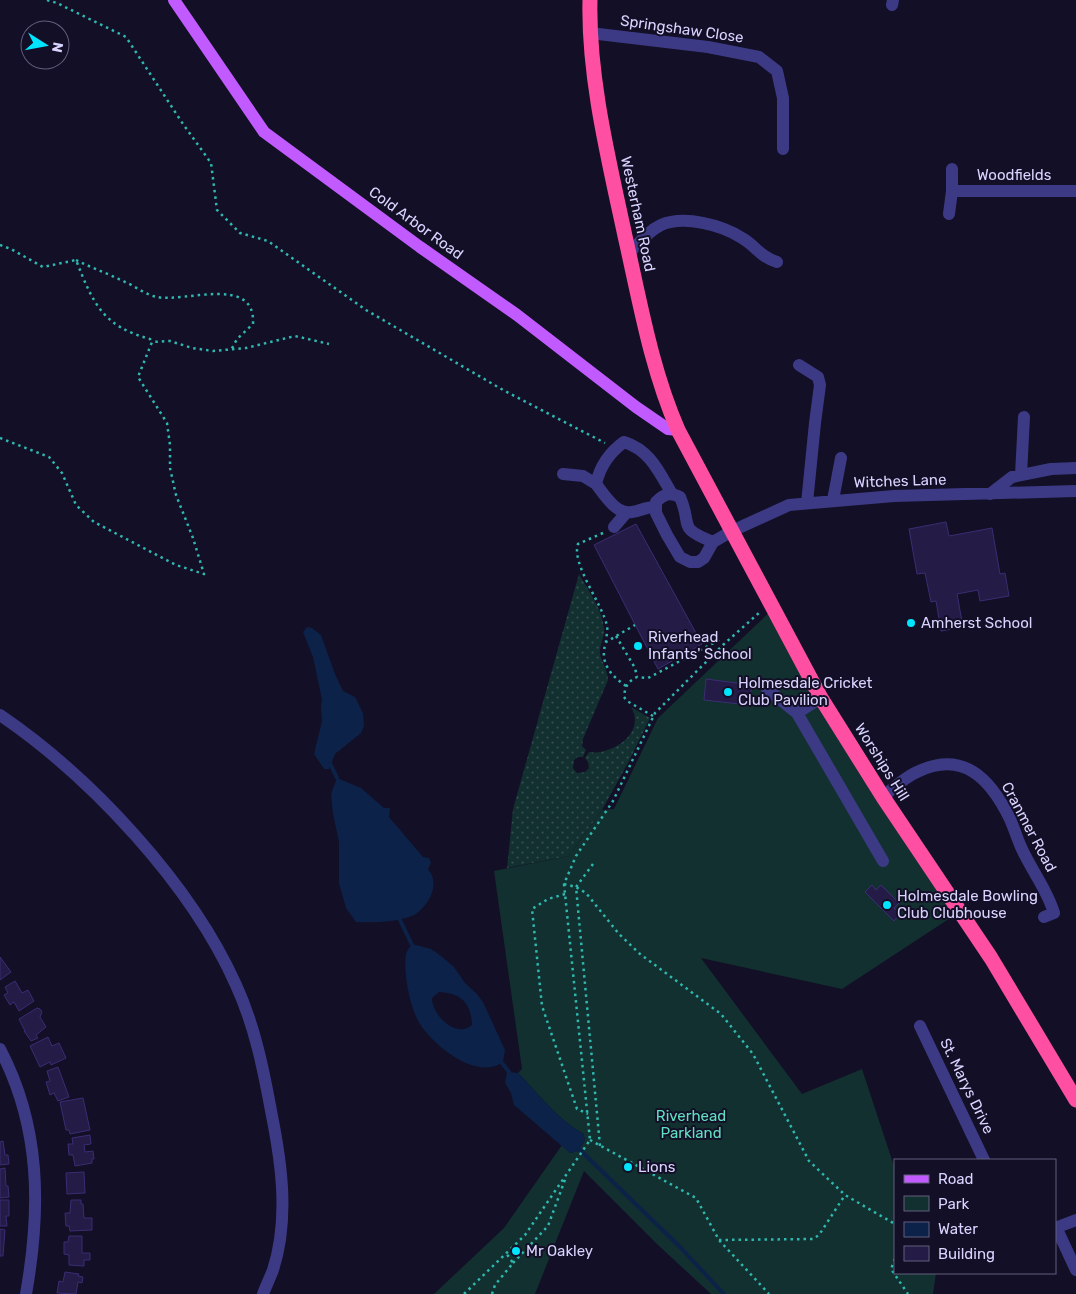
<svg xmlns="http://www.w3.org/2000/svg" width="1076" height="1294" font-family="Rubik,sans-serif">
	<style>
		.grass { fill: url(#grass-dots) }
		.park { fill: #12302f }
		.water { fill: #0c2248; fill-rule: evenodd }
		.lines { fill: none; stroke-linecap: round; stroke-linejoin: round }
		.stream { stroke: #0c2248; stroke-width: 4 }
		.building { fill: #241b47; stroke: #3b2d73 }
		.path { stroke: #2fb8b0; stroke-width: 2.5; stroke-dasharray: 2.5 4; stroke-linecap: butt }
		.minor { stroke: #3d3a85; stroke-width: 12 }
		.major { stroke: #c25bff; stroke-width: 12 }
		.highway { stroke: #ff4fa3; stroke-width: 15 }
		.poi-dot { fill: #00e5ff; stroke: #130f26; stroke-width: 2 }
		.labels { text-anchor: middle; dominant-baseline: central; stroke-width: 4; stroke-linejoin: round; paint-order: stroke }
		.street-label { font-size: 15px; fill: #d9d4ff; stroke: #130f26 }
		.poi-label { font-size: 15px; fill: #d9d4ff; stroke: #130f26; text-anchor: start }
		.park-label { font-size: 15px; fill: #5fe0c0; stroke: #130f26 }
	</style>
	<defs>
		<pattern id="grass-dots" width="8" height="8" patternUnits="userSpaceOnUse" patternTransform="scale(1.25)"><rect width="8" height="8" fill="#12302f"/><path d="M2 2h.1M6 6h.1" fill="none" stroke="#344d4e" stroke-width="1.8" stroke-linecap="round"/></pattern>
	</defs>
	<rect width="100%" height="100%" fill="#130f26"/>
	<path class="grass" d="M 579,574 C 588,590 602,609 604,628 C 605,638 599,644 600,654 C 602,663 608,671 608,680 L 583,739 L 582,746 L 586,750 L 583,757 L 578,757 L 574,760 L 573,768 L 577,773 L 585,772 L 589,768 L 588,762 L 585,758 L 589,752 C 611,756 647,733 631,707 L 650,718 L 629,761 L 602,810 L 569,856 L 507,868 L 513,809 Z"/>
	<path class="park" d="M 775,607 L 824,703 L 961,911 L 842,989 L 701,958 L 802,1094 L 862,1069 L 895,1169 L 895,1273 L 936,1273 L 933,1294 L 711,1294 L 658,1245 L 584,1171 L 535,1294 L 434,1294 L 504,1228 L 562,1145 L 570,1153 L 578,1151 L 585,1140 L 583,1133 C 563,1125 534,1089 518,1073 L 522,1069 L 494,871 L 569,856 L 602,810 L 614,809 L 658,718 Z"/>
	<path class="water" d="M 307,627 L 312,628 L 321,635 L 335,674 L 343,691 L 355,697 L 363,713 L 364,726 L 361,733 L 335,754 L 329,769 L 324,769 L 314,754 L 322,721 L 321,706 L 322,700 L 313,657 L 303,632 Z
		M 337,778 L 361,788 L 384,808 L 390,808 L 389,817 L 423,857 L 429,858 L 431,863 L 428,869 C 430,872 433,876 433,880 C 436,892 425,909 414,915 C 399,922 373,923 356,922 L 346,908 L 339,883 L 339,842 L 333,814 L 331,794 Z
		M 412,944 L 431,949 L 441,956 L 454,967 L 465,983 L 476,993 L 483,1002 L 505,1050 L 503,1062 C 477,1081 434,1046 420,1024 C 410,1009 403,972 406,954 C 407,950 410,947 412,944 ZM 439,992 C 461,993 471,1003 472,1025 C 456,1039 432,1015 432,998 Z
		M 507,1072 L 518,1073 C 534,1089 563,1125 583,1133 L 585,1140 L 578,1151 L 570,1153 L 514,1105 L 511,1093 L 505,1083 Z"/>
	<g class="lines">
		<path class="stream" d="M 330,763 L 337,778
			M 399,918 L 412,945
			M 502,1063 L 509,1072
			M 579,1149 L 680,1247 L 724,1294"/>
	</g>
	<path class="building" d="M 946,522 L 949,536 L 992,528 L 1000,574 L 1005,573 L 1009,596 L 980,601 L 978,590 L 957,594 L 963,627 L 941,631 L 936,601 L 931,602 L 925,573 L 917,574 L 909,529 Z
		M 636,524 L 702,644 L 658,669 L 594,545 Z
		M 706,679 L 752,685 L 749,705 L 704,700 Z
		M 872,885 L 876,890 L 881,885 L 899,903 L 894,908 L 900,914 L 894,921 L 865,892 Z
		M 0,957 L 11,972 L 0,980 Z
		M 15,981 L 22,993 L 28,990 L 34,1001 L 19,1011 L 14,1002 L 10,1005 L 4,995 L 8,993 L 5,987 Z
		M 37,1008 L 40,1009 L 42,1012 L 40,1017 L 46,1027 L 36,1035 L 38,1038 L 31,1041 L 24,1031 L 25,1031 L 19,1019 Z
		M 48,1037 L 52,1046 L 59,1043 L 66,1058 L 51,1065 L 50,1062 L 40,1067 L 30,1046 Z
		M 58,1067 L 69,1097 L 58,1101 L 54,1093 L 50,1095 L 46,1082 L 50,1081 L 47,1071 Z
		M 83,1098 L 90,1130 L 70,1134 L 69,1130 L 66,1130 L 60,1102 Z
		M 90,1135 L 91,1144 L 84,1145 L 85,1152 L 93,1151 L 94,1159 L 92,1159 L 92,1163 L 75,1166 L 73,1155 L 69,1155 L 68,1144 L 73,1144 L 72,1138 Z
		M 3,1141 L 5,1155 L 8,1155 L 9,1164 L 0,1165 L 0,1142 Z
		M 5,1168 L 6,1186 L 8,1186 L 9,1197 L 0,1198 L 0,1169 Z
		M 84,1172 L 85,1193 L 67,1194 L 66,1173 Z
		M 0,1200 L 9,1200 L 9,1216 L 6,1216 L 7,1226 L 0,1226 Z
		M 71,1200 L 81,1200 L 81,1204 L 83,1204 L 84,1218 L 92,1218 L 92,1230 L 70,1231 L 69,1226 L 66,1226 L 65,1213 L 70,1213 Z
		M 0,1229 L 5,1230 L 3,1256 L 0,1256 Z
		M 69,1236 L 82,1236 L 82,1253 L 90,1253 L 90,1260 L 84,1260 L 84,1266 L 69,1265 L 69,1255 L 64,1254 L 64,1242 L 68,1242 Z
		M 65,1272 L 79,1274 L 78,1276 L 83,1277 L 82,1283 L 78,1282 L 76,1294 L 57,1293 L 59,1281 L 63,1282 Z"/>
	<g class="lines">
		<path class="path" d="M 47,0 L 57,3 L 126,37 L 183,124 L 211,163 L 217,210 L 240,233 L 268,241 L 366,310 L 503,390 L 605,443
			M 0,245 L 11,249 L 43,267 L 76,260 C 93,303 102,326 150,339 L 152,342
			M 76,260 C 92,268 109,274 125,282 C 135,286 146,295 157,297 C 184,303 256,274 253,324 L 237,339 L 231,350
			M 0,438 L 49,457 L 62,473 L 76,505 L 94,522 L 176,565 L 204,574 L 193,538 L 176,495 L 170,468 L 170,445 L 167,423 L 138,377 L 152,342 L 170,341 L 192,348 L 213,351 L 246,348 L 295,336 L 329,344
			M 603,533 L 578,544 C 571,564 603,605 607,626 C 608,631 606,637 606,642
			M 616,636 L 635,668 L 637,677
			M 626,686 C 610,675 599,662 606,642 L 635,625
			M 653,716 L 627,701 L 624,697 C 625,687 627,682 637,677 L 648,678 L 652,676 L 721,639
			M 593,864 L 576,887 L 600,1146
			M 564,884 L 576,887 L 586,893 L 619,934 L 640,954 L 721,1014 L 753,1054 L 809,1161 L 845,1195 L 895,1224
			M 565,894 L 548,899 L 532,909 L 542,1006 L 577,1109 L 588,1114
			M 590,1140 L 696,1198 L 719,1240 L 769,1294
			M 719,1240 L 813,1239 L 819,1235 L 845,1195
			M 895,1259 L 891,1269 L 908,1294
			M 513,1263 L 548,1226 L 566,1177
			M 464,1294 L 525,1235 L 590,1140 L 564,884 L 576,856 L 613,801 L 655,713 L 724,644 L 760,612
			M 492,1294 L 495,1285 L 513,1263 L 506,1253"/>
		<path class="minor" d="M 892,5 L 893,0
			M 590,33 L 708,47 L 759,57 L 777,71 L 783,98 L 783,149
			M 952,191 L 952,169
			M 949,214 L 952,191 L 1076,191
			M 629,253 C 639,243 648,231 661,225 C 684,215 722,225 742,238 C 756,246 759,256 777,262
			M 799,365 L 818,377 L 820,385 L 815,423 L 807,503
			M 563,474 L 583,476 L 596,484
			M 1021,475 L 1024,417
			M 990,494 L 1012,477 L 1051,469 L 1076,468
			M 833,500 L 841,458
			M 655,507 C 645,507 641,511 632,512 C 616,515 604,494 596,484 C 600,466 610,452 624,442 C 650,450 659,472 672,494
			M 614,527 L 626,513
			M 713,542 C 676,527 693,527 680,497 C 669,492 664,494 656,502 L 656,513 L 667,535 L 680,557 L 690,562 L 698,562 L 704,558 L 713,542 L 732,531 L 789,505 L 894,496 L 1076,491
			M 767,689 L 797,713 L 883,861
			M 797,713 L 821,698
			M 0,715 C 91,777 191,884 236,985 C 255,1026 264,1072 272,1116 C 282,1166 289,1220 273,1270 C 270,1278 266,1286 263,1294
			M 883,797 C 893,788 904,778 917,772 C 963,750 990,778 1010,819 C 1014,828 1017,838 1021,847 C 1031,870 1047,889 1054,913 L 1044,917
			M 920,1026 L 984,1160
			M 0,1049 C 41,1127 41,1209 26,1294
			M 1056,1227 L 1076,1270
			M 1055,1228 L 1076,1220"/>
		<path class="major" d="M 174,0 L 264,132 L 420,247 L 517,315 L 636,407 L 668,429 L 678,430"/>
		<path class="highway" d="M 590,0 C 588,77 609,161 625,236 C 640,302 651,368 678,430 L 821,698 L 883,797 L 991,958 L 1076,1100"/>
	</g>
	<g class="poi-dot">
		<circle cx="911" cy="623" r="5"/>
		<circle cx="638" cy="646" r="5"/>
		<circle cx="728" cy="692" r="5"/>
		<circle cx="887" cy="905" r="5"/>
		<circle cx="628" cy="1167" r="5"/>
		<circle cx="516" cy="1251" r="5"/>
	</g>
	<g class="labels">
		<g class="street-label">
			<text transform="translate(682 29) rotate(8)">Springshaw Close</text>
			<text x="1014" y="175">Woodfields</text>
			<text transform="translate(638 214) rotate(78)">Westerham Road</text>
			<text transform="translate(416 223) rotate(36)">Cold Arbor Road</text>
			<text transform="translate(900 481) rotate(-2)">Witches Lane</text>
			<text transform="translate(882 762) rotate(58)">Worships Hill</text>
			<text transform="translate(1029 827) rotate(62)">Cranmer Road</text>
			<text transform="translate(967 1086) rotate(64)">St. Marys Drive</text>
		</g>
		<g class="poi-label">
			<text x="921" y="623">Amherst School</text>
			<text x="648" y="637">Riverhead<tspan x="648" dy="17">Infants' School</tspan></text>
			<text x="738" y="683">Holmesdale Cricket<tspan x="738" dy="17">Club Pavilion</tspan></text>
			<text x="897" y="896">Holmesdale Bowling<tspan x="897" dy="17">Club Clubhouse</tspan></text>
			<text x="638" y="1167">Lions</text>
			<text x="526" y="1251">Mr Oakley</text>
		</g>
		<g class="park-label">
			<text x="691" y="1116">Riverhead<tspan x="691" dy="17">Parkland</tspan></text>
		</g>
	</g>
	<rect x="894" y="1159" width="162" height="115" fill="#130f26" stroke="#625e7d"/>
	<rect x="904" y="1175" width="25" height="8" fill="#c25bff" stroke="#625e7d"/>
	<text x="938" y="1184" font-size="15" fill="#d9d4ff">Road</text>
	<rect x="904" y="1196" width="25" height="15" fill="#12302f" stroke="#625e7d"/>
	<text x="938" y="1209" font-size="15" fill="#d9d4ff">Park</text>
	<rect x="904" y="1222" width="25" height="15" fill="#0c2248" stroke="#625e7d"/>
	<text x="938" y="1234" font-size="15" fill="#d9d4ff">Water</text>
	<rect x="904" y="1246" width="25" height="15" fill="#241b47" stroke="#625e7d"/>
	<text x="938" y="1259" font-size="15" fill="#d9d4ff">Building</text>
	<g transform="translate(45 45) rotate(101)"><circle r="24" fill="#130f26" stroke="#625e7d"/>
	<path d="M0-4L9 19L0 12L-9 19Z" fill="#00e5ff"/>
	<text y="-8" font-size="14" font-weight="bold" text-anchor="middle" fill="#d9d4ff">N</text>
	</g>
</svg>
